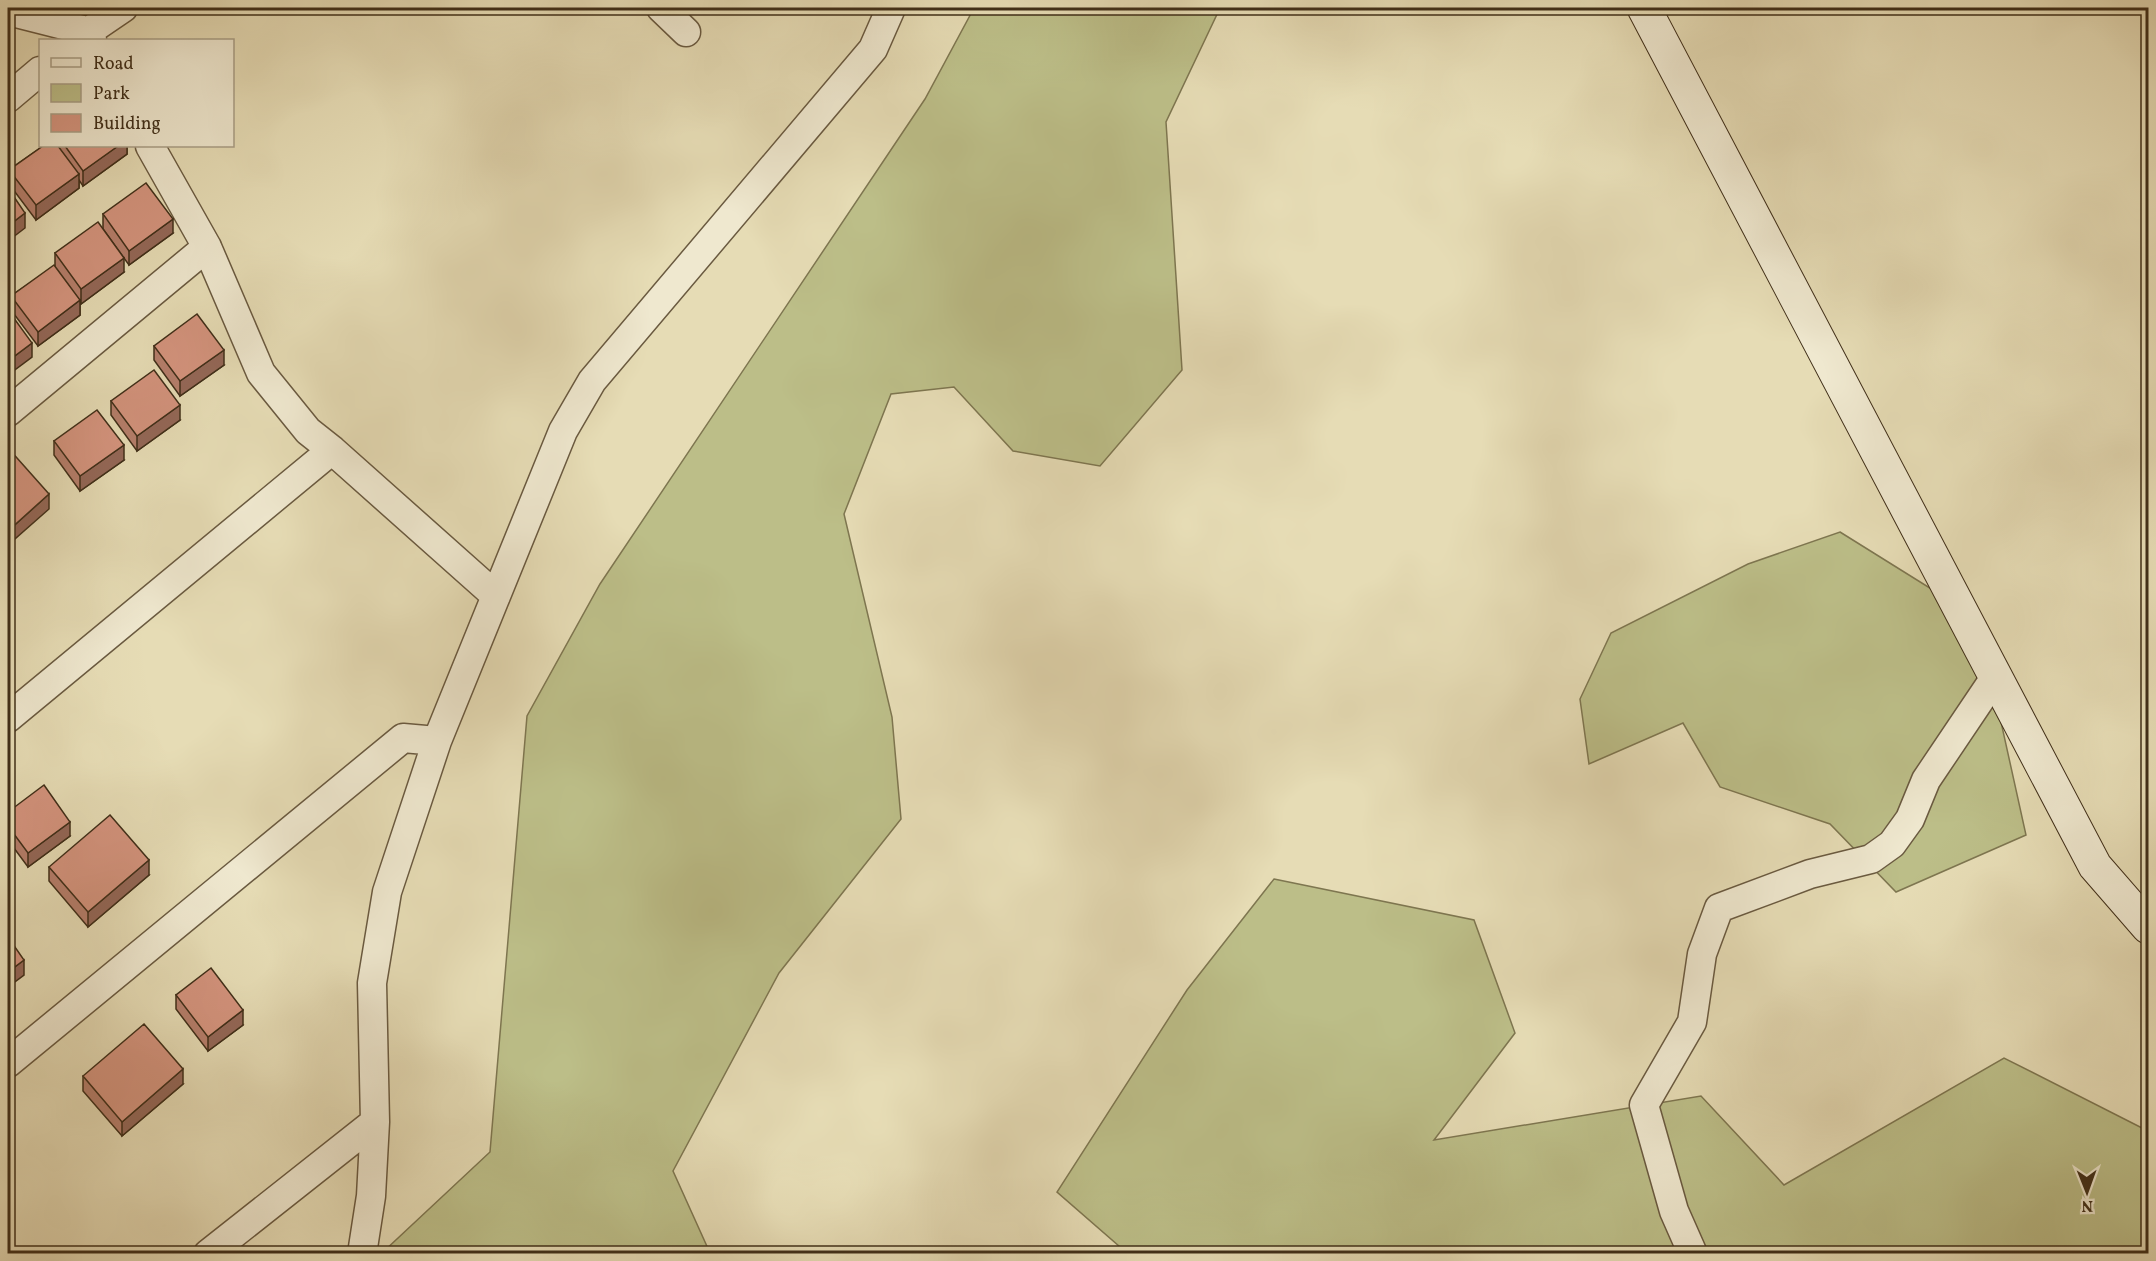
<svg xmlns="http://www.w3.org/2000/svg" width="2156" height="1261" font-family="Vollkorn,serif">
	<style>
		.green { fill: #bcbe88; stroke: #7e7650; stroke-width: 1.5 }
		.lines { fill: none; stroke-linecap: round; stroke-linejoin: round }
		.street-casing { stroke: #6a5a40; stroke-width: 31 }
		.secondary-casing { stroke: #402f19; stroke-width: 35 }
		.street { stroke: #efe8cf; stroke-width: 28 }
		.secondary { stroke: #efe8cf; stroke-width: 33 }
		.wall { fill: #b67f6c; stroke: #402f19; stroke-width: 1.5 }
		.shaded-wall { fill: #946858; stroke: #402f19; stroke-width: 1.5 }
		.building { fill: #d4947e; stroke: #402f19; stroke-width: 1.5 }
	</style>
	<rect width="100%" height="100%" fill="#e6dcb5"/>
	<filter id="stains"><feTurbulence type="fractalNoise" baseFrequency=".00333" numOctaves="4"/><feColorMatrix values="0 0 0 0 .2 0 0 0 0 .09 0 0 0 0 .02 0 0 0 .5 -.17"/></filter>
	<radialGradient id="worn" r=".72"><stop offset=".6" stop-color="#630" stop-opacity="0"/><stop offset="1" stop-color="#630" stop-opacity=".3"/></radialGradient>
	<path class="green" d="M 974,8 L 1220,8 L 1166,122 L 1182,370 L 1100,466 L 1013,451 L 954,387 L 891,394 L 844,514 L 892,717 L 901,819 L 779,973 L 673,1171 L 710,1253 L 382,1253 L 490,1152 L 527,716 L 600,584 L 925,99 Z
		M 1840,532 L 1978,618 L 2026,835 L 1896,892 L 1830,824 L 1720,787 L 1683,723 L 1589,764 L 1580,699 L 1611,633 L 1748,564 Z
		M 1274,879 L 1474,920 L 1515,1033 L 1434,1140 L 1701,1096 L 1784,1185 L 2004,1058 L 2148,1131 L 2148,1253 L 1127,1253 L 1057,1192 L 1187,990 Z"/>
	<g class="lines">
		<g class="street-casing">
			<path id="street" d="M 661,8 L 686,32
				M 8,11 L 87,31 L 92,40
				M 76,40 L 123,8
				M 8,98 L 40,71
				M 150,146 L 207,247 L 261,373 L 308,431 L 332,450 L 496,596
				M 8,412 L 207,247
				M 8,718 L 332,450
				M 8,1063 L 403,738 L 437,741
				M 208,1254 L 375,1122
				M 362,1254 L 371,1196 L 375,1122 L 372,983 L 387,892 L 437,741 L 563,431 L 592,381 L 873,49 L 891,8
				M 1693,1254 L 1674,1211 L 1644,1105 L 1692,1022 L 1702,954 L 1719,908 L 1810,874 L 1871,859 L 1892,844 L 1910,819 L 1926,780 L 1996,676"/>
		</g>
		<g class="secondary-casing">
			<path id="secondary" d="M 1644,8 L 2095,866 L 2148,927"/>
		</g>
		<use href="#street" class="street"/>
		<use href="#secondary" class="secondary"/>
	</g>
	<path class="wall" d="M 43,146 L 127,146 L 127,154 L 83,186 L 79,180 L 79,188 L 36,220 L 9,184 L 9,170 Z
		M 103,214 L 173,233 L 129,265 L 103,229 Z
		M 55,253 L 124,272 L 81,304 L 80,303 L 80,315 L 38,346 L 11,310 L 11,296 L 55,266 Z
		M 154,346 L 224,365 L 180,396 L 154,360 Z
		M 111,401 L 180,420 L 137,451 L 111,415 Z
		M 54,441 L 124,460 L 80,491 L 54,455 Z
		M 8,812 L 70,836 L 28,867 L 8,840 Z
		M 49,867 L 149,875 L 88,927 L 49,881 Z
		M 176,995 L 243,1025 L 208,1051 L 176,1009 Z
		M 83,1076 L 183,1084 L 122,1136 L 83,1091 Z"/>
	<path class="shaded-wall" d="M 10,48 L 10,63 L 8,64 L 8,50 Z
		M 118,146 L 127,146 L 127,154 L 83,186 L 83,171 Z
		M 79,174 L 79,188 L 36,220 L 36,205 Z
		M 25,213 L 25,228 L 8,241 L 8,226 Z
		M 173,219 L 173,233 L 129,265 L 129,251 Z
		M 124,258 L 124,272 L 81,304 L 81,289 Z
		M 80,300 L 80,315 L 38,346 L 38,332 Z
		M 32,343 L 32,357 L 8,375 L 8,361 Z
		M 224,350 L 224,365 L 180,396 L 180,381 Z
		M 180,405 L 180,420 L 137,451 L 137,436 Z
		M 124,445 L 124,460 L 80,491 L 80,476 Z
		M 49,494 L 49,509 L 8,545 L 8,531 Z
		M 70,822 L 70,836 L 28,867 L 28,853 Z
		M 149,860 L 149,875 L 88,927 L 88,912 Z
		M 24,960 L 24,975 L 8,987 L 8,972 Z
		M 243,1010 L 243,1025 L 208,1051 L 208,1037 Z
		M 183,1069 L 183,1084 L 122,1136 L 122,1122 Z"/>
	<path class="building" d="M 43,146 L 58,146 L 79,174 L 36,205 L 9,170 Z
		M 65,146 L 118,146 L 83,171 Z
		M 146,183 L 173,219 L 129,251 L 103,214 Z
		M 8,188 L 25,213 L 8,226 Z
		M 98,222 L 124,258 L 81,289 L 55,253 Z
		M 54,265 L 80,300 L 38,332 L 11,296 Z
		M 8,310 L 32,343 L 8,361 Z
		M 197,314 L 224,350 L 180,381 L 154,346 Z
		M 154,370 L 180,405 L 137,436 L 111,401 Z
		M 97,410 L 124,445 L 80,476 L 54,441 Z
		M 9,449 L 49,494 L 8,531 L 8,451 Z
		M 44,785 L 70,822 L 28,853 L 8,826 L 8,812 Z
		M 110,815 L 149,860 L 88,912 L 49,867 Z
		M 8,937 L 24,960 L 8,972 Z
		M 211,968 L 243,1010 L 208,1037 L 176,995 Z
		M 144,1024 L 183,1069 L 122,1122 L 83,1076 Z"/>
	<rect width="2156" height="1261" fill="none" stroke="#e6dcb5" stroke-width="30"/>
	<rect x="9" y="9" width="2138" height="1243" fill="none" stroke="#402f19" stroke-width="3"/>
	<rect x="15" y="15" width="2126" height="1231" fill="none" stroke="#402f19" stroke-width="1.5"/>
	<rect x="39" y="39" width="195" height="108" fill="#efe8cf" stroke="#a99e86" stroke-width="1.5"/>
	<rect x="51" y="58" width="30" height="9" fill="#efe8cf" stroke="#a99e86" stroke-width="1.5"/>
	<text x="93" y="69" font-size="18" fill="#402f19">Road</text>
	<rect x="51" y="84" width="30" height="18" fill="#bcbe88" stroke="#a99e86" stroke-width="1.5"/>
	<text x="93" y="99" font-size="18" fill="#402f19">Park</text>
	<rect x="51" y="114" width="30" height="18" fill="#d4947e" stroke="#a99e86" stroke-width="1.5"/>
	<text x="93" y="129" font-size="18" fill="#402f19">Building</text>
	<g transform="translate(2087 1192) rotate(179)" stroke="#efe8cf" stroke-width="4.5" paint-order="stroke">
	<path d="M0-4.5L10 22L0 15L-10 22Z" fill="#402f19"/>
	<text y="-9" font-size="16" font-weight="bold" text-anchor="middle" fill="#402f19">N</text>
	</g>
	<rect width="100%" height="100%" filter="url(#stains)"/>
	<rect width="100%" height="100%" fill="url(#worn)"/>
</svg>
